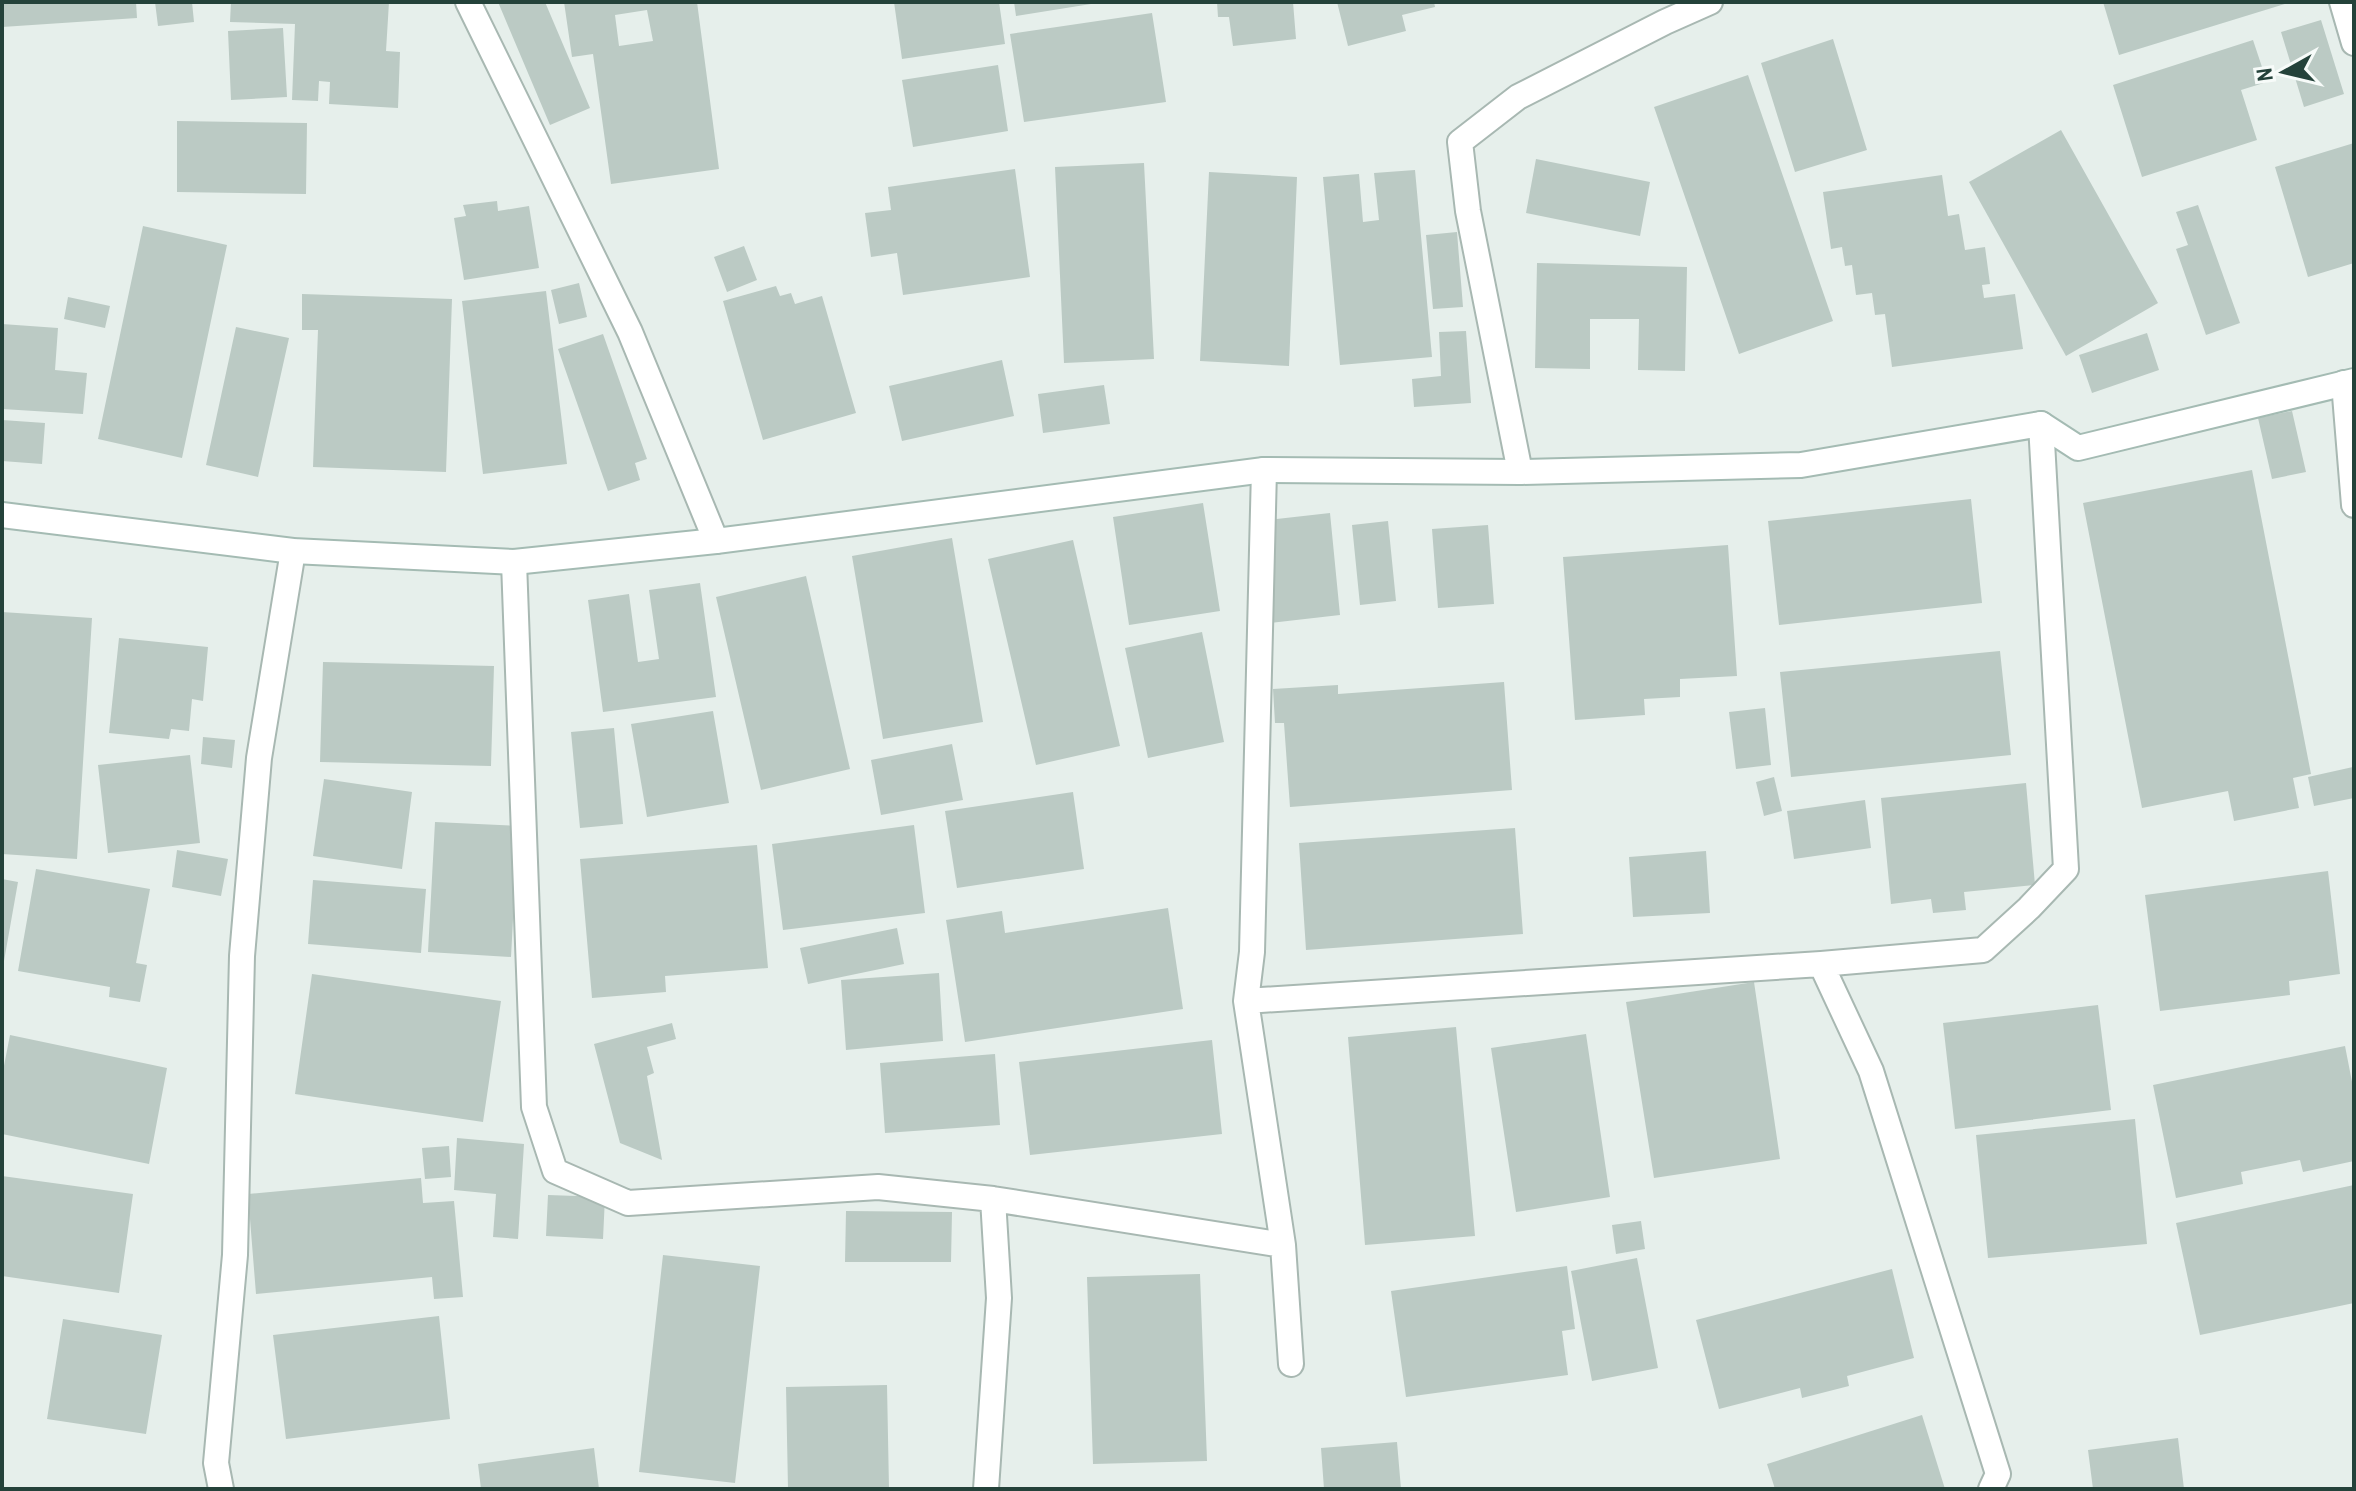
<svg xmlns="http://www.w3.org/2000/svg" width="2356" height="1491" font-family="'Archivo Narrow',sans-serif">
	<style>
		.building { fill: #bbcac4; fill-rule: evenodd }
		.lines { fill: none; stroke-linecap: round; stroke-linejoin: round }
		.street-casing { stroke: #a8b8b2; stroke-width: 28 }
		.secondary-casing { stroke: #a4bbb3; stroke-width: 28 }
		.street { stroke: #fff; stroke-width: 24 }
		.secondary { stroke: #fff; stroke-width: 24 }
	</style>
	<rect width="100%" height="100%" fill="#e6efeb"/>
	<path class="building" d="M 2,2 L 136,2 L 137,18 L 2,27 Z
		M 155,2 L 192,2 L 194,22 L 158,26 Z
		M 231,2 L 389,2 L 386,51 L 400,52 L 398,108 L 329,104 L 330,82 L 319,81 L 318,101 L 292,100 L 295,24 L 230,22 Z
		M 498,2 L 545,2 L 590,108 L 550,125 Z
		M 564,2 L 697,2 L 719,169 L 611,184 L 593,54 L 572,57 ZM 647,10 L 653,41 L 619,46 L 615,15 Z
		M 894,2 L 999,2 L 1005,44 L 902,59 Z
		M 1014,2 L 1091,2 L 1091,4 L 1016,16 Z
		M 1217,2 L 1293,2 L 1296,39 L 1233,46 L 1229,17 L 1218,17 Z
		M 1337,2 L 1434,2 L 1435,7 L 1402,15 L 1406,31 L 1348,46 Z
		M 2103,2 L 2288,2 L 2288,3 L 2119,55 Z
		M 1152,13 L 1166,102 L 1024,122 L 1010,34 Z
		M 2321,20 L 2344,94 L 2304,107 L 2281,32 Z
		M 283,28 L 287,97 L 231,100 L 228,31 Z
		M 1833,39 L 1867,150 L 1795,172 L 1761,63 Z
		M 2253,40 L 2267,82 L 2241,90 L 2257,140 L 2142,177 L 2113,85 Z
		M 998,65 L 1008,131 L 913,147 L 902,80 Z
		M 1748,75 L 1833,321 L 1739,354 L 1654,107 Z
		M 177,121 L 307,123 L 306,194 L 177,192 Z
		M 2061,130 L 2158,303 L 2066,356 L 1969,182 Z
		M 2354,143 L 2354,263 L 2308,277 L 2275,167 Z
		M 1536,159 L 1650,182 L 1640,236 L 1526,213 Z
		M 1144,163 L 1154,359 L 1064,363 L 1055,167 Z
		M 1015,169 L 1030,277 L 903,295 L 897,253 L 871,257 L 865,213 L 891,210 L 888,187 Z
		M 1415,170 L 1432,357 L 1340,365 L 1323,177 L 1359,174 L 1363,222 L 1379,220 L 1374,173 Z
		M 1209,172 L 1297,177 L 1289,366 L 1200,361 Z
		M 1942,175 L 1948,216 L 1959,214 L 1965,250 L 1985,247 L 1990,284 L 1982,285 L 1984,298 L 2015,294 L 2023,349 L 1892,367 L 1885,314 L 1875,315 L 1872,293 L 1856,295 L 1852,265 L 1845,266 L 1842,247 L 1831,249 L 1823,192 Z
		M 497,201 L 498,211 L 529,206 L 539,268 L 464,280 L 454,218 L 466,216 L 463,205 Z
		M 2198,205 L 2240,323 L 2206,335 L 2176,249 L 2188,245 L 2176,212 Z
		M 143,226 L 227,245 L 182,458 L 98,439 Z
		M 1457,232 L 1463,307 L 1433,309 L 1426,235 Z
		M 744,246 L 757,280 L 727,292 L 714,257 Z
		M 1537,263 L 1687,267 L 1685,371 L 1638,370 L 1639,319 L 1590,319 L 1590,369 L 1535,368 Z
		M 579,283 L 587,317 L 559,324 L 551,290 Z
		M 776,286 L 780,296 L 791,293 L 795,304 L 822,296 L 856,413 L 763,440 L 723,301 Z
		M 546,291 L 567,464 L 483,474 L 462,301 Z
		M 302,294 L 452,299 L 446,472 L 313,467 L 318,330 L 302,330 Z
		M 68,297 L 110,306 L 105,328 L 64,319 Z
		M 2,324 L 58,328 L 55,370 L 87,373 L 83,414 L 2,409 Z
		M 236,327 L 289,338 L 258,477 L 206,465 Z
		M 1466,331 L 1471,403 L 1414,407 L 1412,379 L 1441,376 L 1439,332 Z
		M 2147,333 L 2159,370 L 2092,393 L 2079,355 Z
		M 603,334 L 647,459 L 635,463 L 640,480 L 608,491 L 558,349 Z
		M 1002,360 L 1014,416 L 902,441 L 889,386 Z
		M 1104,385 L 1110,424 L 1043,433 L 1038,394 Z
		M 2292,411 L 2306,472 L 2272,479 L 2258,418 Z
		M 2,420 L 45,423 L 42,464 L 2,461 Z
		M 2252,470 L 2311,774 L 2293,778 L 2299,808 L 2234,821 L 2228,791 L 2142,808 L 2083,503 Z
		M 1971,499 L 1982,603 L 1779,625 L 1768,521 Z
		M 1203,503 L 1220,611 L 1129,625 L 1113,517 Z
		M 1330,513 L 1340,615 L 1269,623 L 1258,521 Z
		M 1388,521 L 1396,601 L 1360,605 L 1352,525 Z
		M 1488,525 L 1494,604 L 1438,608 L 1432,529 Z
		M 952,538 L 983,722 L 883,739 L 852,556 Z
		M 1073,540 L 1120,746 L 1036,765 L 988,559 Z
		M 1728,545 L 1737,676 L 1680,679 L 1680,697 L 1644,699 L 1645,715 L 1575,720 L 1563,557 Z
		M 806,576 L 850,769 L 761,790 L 716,597 Z
		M 700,583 L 716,697 L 603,712 L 588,600 L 629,594 L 638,662 L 659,659 L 649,590 Z
		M 2,612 L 92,618 L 77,859 L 2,854 Z
		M 1202,632 L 1224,742 L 1148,758 L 1125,648 Z
		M 119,638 L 208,647 L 203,701 L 192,699 L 189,731 L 171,729 L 169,739 L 109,733 Z
		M 2000,651 L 2011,755 L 1791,777 L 1780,672 Z
		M 323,662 L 494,666 L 491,766 L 320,762 Z
		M 1504,682 L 1512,790 L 1290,807 L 1284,723 L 1275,723 L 1273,689 L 1338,685 L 1338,694 Z
		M 1765,708 L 1771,765 L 1736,769 L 1729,712 Z
		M 713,711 L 729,803 L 647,817 L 631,724 Z
		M 614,728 L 623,824 L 580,828 L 571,732 Z
		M 203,737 L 235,740 L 232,768 L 201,764 Z
		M 952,744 L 963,800 L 881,815 L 871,760 Z
		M 190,755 L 200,843 L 108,853 L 98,765 Z
		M 2353,767 L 2354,798 L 2314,806 L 2308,777 Z
		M 1774,777 L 1782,811 L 1764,816 L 1756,782 Z
		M 324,779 L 412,792 L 402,869 L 313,856 Z
		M 2026,783 L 2035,885 L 1964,892 L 1966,910 L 1933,913 L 1931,899 L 1891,904 L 1881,798 Z
		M 1073,792 L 1084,869 L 957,888 L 945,811 Z
		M 1865,800 L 1871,848 L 1794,859 L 1787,811 Z
		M 435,822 L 518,826 L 511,957 L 428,952 Z
		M 914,825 L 925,913 L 783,930 L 772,844 Z
		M 1515,828 L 1523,934 L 1306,950 L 1299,843 Z
		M 757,845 L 768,968 L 665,976 L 666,992 L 592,998 L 580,859 Z
		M 177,850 L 228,859 L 221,896 L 172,887 Z
		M 1706,851 L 1710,913 L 1633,917 L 1629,857 Z
		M 36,869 L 150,889 L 136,963 L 147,965 L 140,1002 L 109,997 L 110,987 L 18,971 Z
		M 2328,871 L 2340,974 L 2289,981 L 2290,995 L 2160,1011 L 2145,895 Z
		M 2,879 L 18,882 L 4,961 L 2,961 Z
		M 313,880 L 426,889 L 421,953 L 308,944 Z
		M 1168,908 L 1183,1009 L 965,1042 L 946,920 L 1002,911 L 1005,933 Z
		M 897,928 L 904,964 L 808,984 L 800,948 Z
		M 939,973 L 943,1041 L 846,1050 L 841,980 Z
		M 312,974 L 501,1001 L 483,1122 L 295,1094 Z
		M 1754,982 L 1780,1159 L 1654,1178 L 1626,1002 Z
		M 2098,1005 L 2111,1110 L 1955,1129 L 1943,1023 Z
		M 672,1023 L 676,1039 L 647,1047 L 654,1073 L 647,1076 L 662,1160 L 620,1143 L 594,1044 Z
		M 1456,1027 L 1475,1236 L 1365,1245 L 1348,1037 Z
		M 1586,1034 L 1610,1197 L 1516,1212 L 1491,1048 Z
		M 10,1035 L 167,1068 L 149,1164 L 2,1134 L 2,1076 Z
		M 1212,1040 L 1222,1134 L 1030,1155 L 1019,1062 Z
		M 2345,1046 L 2354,1092 L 2354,1161 L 2303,1172 L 2300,1160 L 2241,1172 L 2243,1184 L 2176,1198 L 2153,1085 Z
		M 995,1054 L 1000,1125 L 885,1133 L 880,1063 Z
		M 2135,1119 L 2147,1244 L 1988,1258 L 1976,1135 Z
		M 457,1138 L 524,1144 L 518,1239 L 493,1237 L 496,1194 L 454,1190 Z
		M 449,1146 L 451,1177 L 425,1179 L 422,1148 Z
		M 2,1176 L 133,1194 L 119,1293 L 2,1276 Z
		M 421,1178 L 423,1203 L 454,1201 L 463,1297 L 434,1299 L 432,1277 L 256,1294 L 248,1194 Z
		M 2354,1185 L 2354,1303 L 2200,1335 L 2176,1223 Z
		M 548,1195 L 605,1197 L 603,1239 L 546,1236 Z
		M 846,1211 L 952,1212 L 951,1262 L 845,1262 Z
		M 1641,1221 L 1645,1249 L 1616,1254 L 1612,1225 Z
		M 663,1255 L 760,1266 L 735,1483 L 639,1472 Z
		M 1637,1258 L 1658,1368 L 1592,1381 L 1571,1271 Z
		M 1567,1266 L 1575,1329 L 1562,1331 L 1568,1375 L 1406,1397 L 1391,1291 Z
		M 1892,1269 L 1914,1358 L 1847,1376 L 1849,1386 L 1802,1398 L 1800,1388 L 1719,1409 L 1696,1320 Z
		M 1200,1274 L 1207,1461 L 1093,1464 L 1087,1277 Z
		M 439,1316 L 450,1419 L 286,1439 L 273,1335 Z
		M 63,1319 L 162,1335 L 146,1434 L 47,1419 Z
		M 887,1385 L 889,1489 L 788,1489 L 786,1387 Z
		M 1922,1415 L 1945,1489 L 1775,1489 L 1767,1464 Z
		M 2178,1438 L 2184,1489 L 2093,1489 L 2088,1450 Z
		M 1397,1442 L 1401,1489 L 1324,1489 L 1321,1448 Z
		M 594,1448 L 599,1489 L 481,1489 L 478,1464 Z"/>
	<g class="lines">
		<g class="street-casing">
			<path id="street" d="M 468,2 L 630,332 L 716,541
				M 2342,2 L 2354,43
				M 2344,383 L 2354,505
				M 1264,470 L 1252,952 L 1246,1001 L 1283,1245 L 1291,1364
				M 1520,472 L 1468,211 L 1460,142 L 1518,97 L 1665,22 L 1710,2
				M 514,562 L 534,1107 L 555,1171 L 628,1203 L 878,1187 L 993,1199 L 999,1298 L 986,1489
				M 1821,964 L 1871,1071 L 1998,1474 L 1991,1489
				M 1246,1001 L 1821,964 L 1983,950 L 2029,908 L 2066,869 L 2041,424
				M 993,1199 L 1283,1245
				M 221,1489 L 216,1463 L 235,1255 L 242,956 L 259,758 L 293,551"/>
		</g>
		<g class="secondary-casing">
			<path id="secondary" d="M 2,515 L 293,551 L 514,562 L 716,541 L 1264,470 L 1520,472 L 1801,465 L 2041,424 L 2078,448 L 2354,381"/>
		</g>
		<use href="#street" class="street"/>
		<use href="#secondary" class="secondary"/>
	</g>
	<rect width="2356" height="1491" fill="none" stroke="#24423a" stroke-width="8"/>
	<g transform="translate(2284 72) rotate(262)" stroke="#f7fbf9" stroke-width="6" paint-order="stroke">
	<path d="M0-6L14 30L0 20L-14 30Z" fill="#24423a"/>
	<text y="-12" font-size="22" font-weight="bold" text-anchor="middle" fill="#24423a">N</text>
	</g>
</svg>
